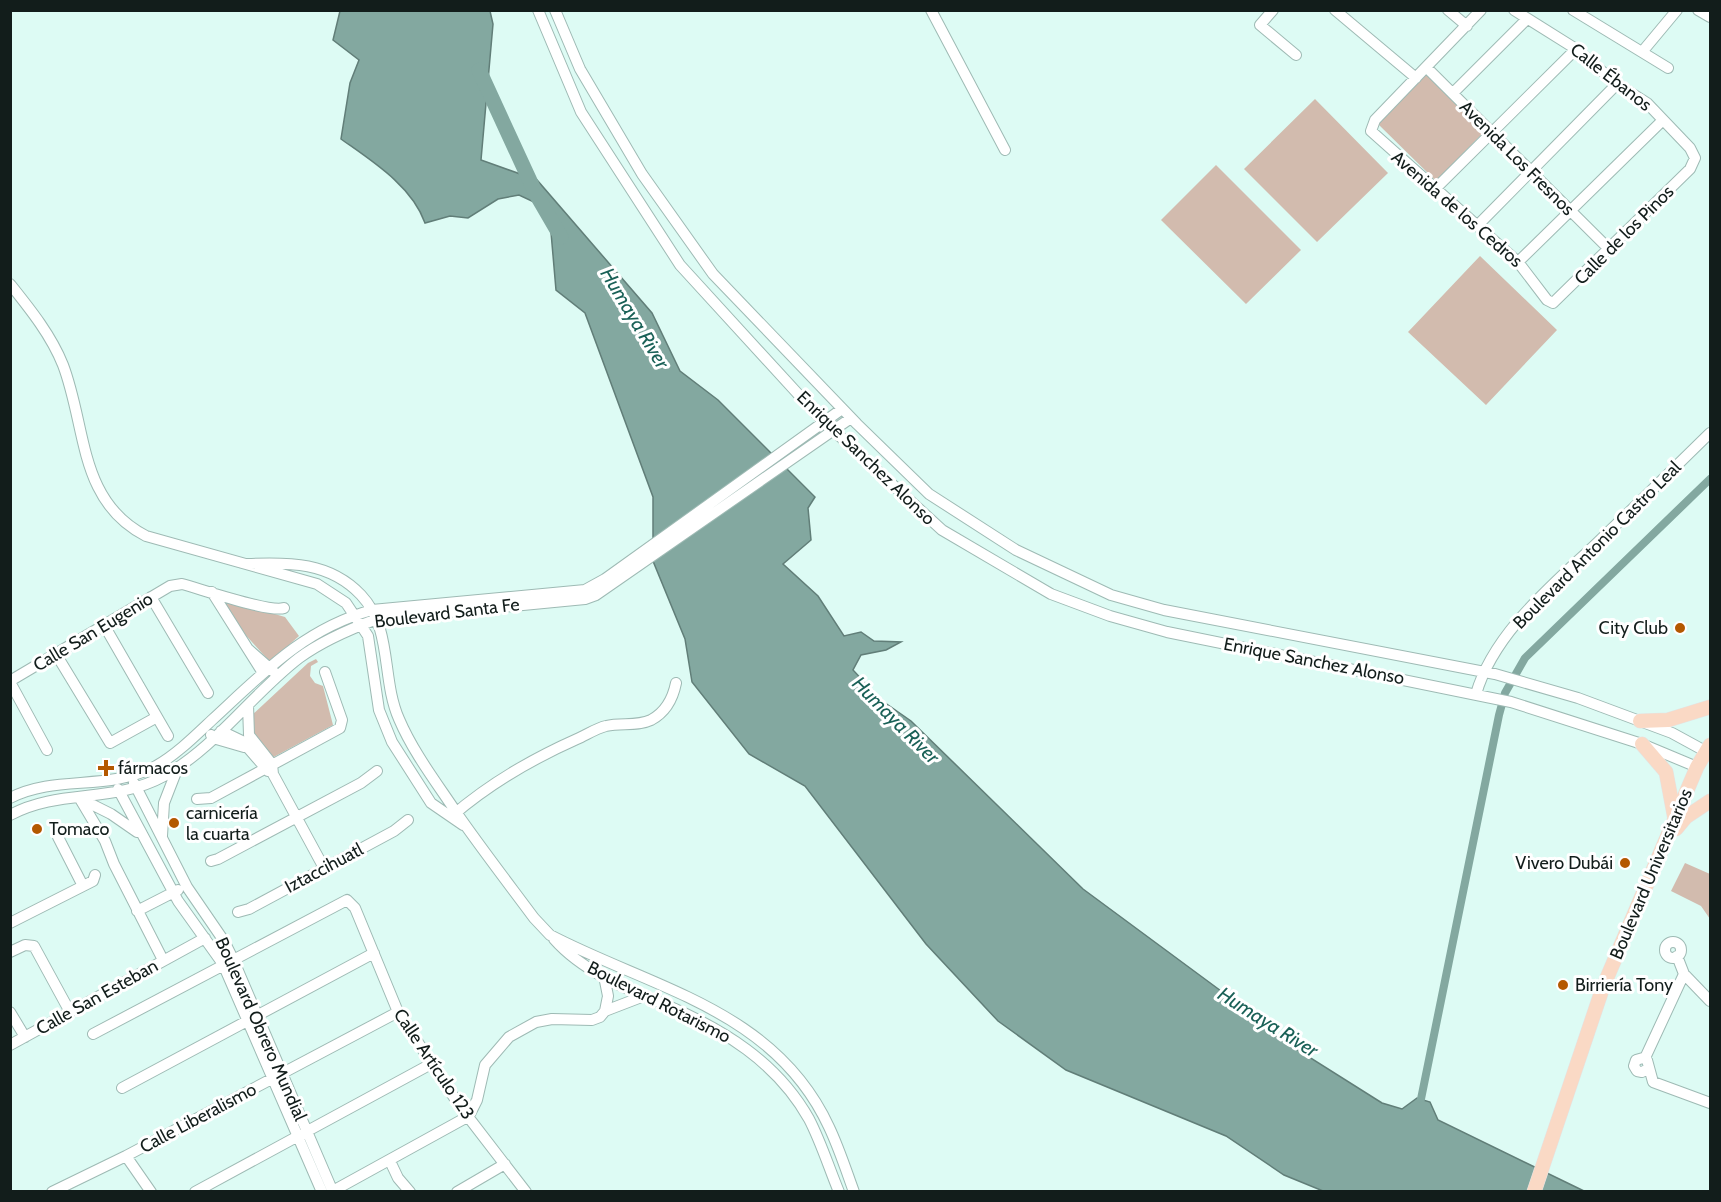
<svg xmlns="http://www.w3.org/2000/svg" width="1721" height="1202" font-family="Cabin,sans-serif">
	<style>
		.green { fill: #d2bbae }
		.water { fill: #83a8a0; stroke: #617e78; stroke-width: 1.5 }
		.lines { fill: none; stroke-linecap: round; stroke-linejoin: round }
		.canal { stroke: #83a8a0; stroke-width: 8 }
		.river { stroke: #83a8a0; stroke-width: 15 }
		.minor-casing { stroke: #9ebab4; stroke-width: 12 }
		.major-casing { stroke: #e3e4e4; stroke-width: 15 }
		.minor { stroke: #fff; stroke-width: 10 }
		.major { stroke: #fad9c5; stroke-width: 14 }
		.poi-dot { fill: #b45800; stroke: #fff; stroke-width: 2 }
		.labels { text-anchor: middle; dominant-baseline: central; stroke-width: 6; stroke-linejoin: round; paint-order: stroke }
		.street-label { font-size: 18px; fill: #121d1b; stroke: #fff }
		.poi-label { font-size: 18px; fill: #121d1b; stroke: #fff; text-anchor: start }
		.water-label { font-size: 20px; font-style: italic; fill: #1a6157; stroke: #fff }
	</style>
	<rect width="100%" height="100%" fill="#ddfbf4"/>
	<path class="green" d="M 1428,73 L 1486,130 L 1436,181 L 1378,124 Z
		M 1315,99 L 1388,173 L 1317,242 L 1244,169 Z
		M 1216,165 L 1301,250 L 1246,304 L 1161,220 Z
		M 1480,256 L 1557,330 L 1486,405 L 1408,332 Z
		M 227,600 L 285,617 L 299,636 L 270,662 L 242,631 L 225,604 Z
		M 316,659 L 318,662 L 311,666 L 310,676 L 315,683 L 323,686 L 333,725 L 270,759 L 249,726 L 252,715 L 308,663 Z
		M 1685,863 L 1710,874 L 1710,919 L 1701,906 L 1671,891 Z"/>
	<path class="water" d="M 340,11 L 490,11 L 493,24 L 481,160 L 537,180 L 652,313 L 680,371 L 718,400 L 815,497 L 808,508 L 811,540 L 783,564 L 818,596 L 844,636 L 861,632 L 874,641 L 901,642 L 886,650 L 861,655 L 853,670 L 881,700 L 911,721 L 1083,889 L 1240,1005 L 1274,1035 L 1382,1103 L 1402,1109 L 1417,1098 L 1430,1102 L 1438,1120 L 1584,1191 L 1323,1191 L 1284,1175 L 1226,1136 L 1066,1070 L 998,1021 L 926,944 L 805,786 L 749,754 L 692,682 L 685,639 L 653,561 L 653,497 L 585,313 L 556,290 L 549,209 L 519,195 L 498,199 L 468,218 L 450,216 L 425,223 C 412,186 372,161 341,139 L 350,83 L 359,60 L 333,40 Z"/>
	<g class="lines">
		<path class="canal" d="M 1421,1099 L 1499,715 L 1505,693 L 1525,658 L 1710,479"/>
		<path class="river" d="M 479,70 L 536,194 L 561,237"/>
		<g class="minor-casing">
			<path id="minor" d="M 538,10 L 581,112 L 680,265 L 820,418 L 942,530 L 1051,594 L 1110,616 L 1167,632 L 1511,702 L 1642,744 L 1697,767
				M 555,10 L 580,69 L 642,174 L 713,274 L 857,424 L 929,494 L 1016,550 L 1111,595 L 1164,610 L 1495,674 L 1578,698 L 1672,733 L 1705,751
				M 931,10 L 1005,150
				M 1273,10 L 1260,25 L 1296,55
				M 1335,10 L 1416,78
				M 1448,10 L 1467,26
				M 1481,10 L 1375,120 L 1371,131 L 1518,262 L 1547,300 L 1553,303 L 1690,169 L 1695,158 L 1690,148 L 1647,103 L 1617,84 L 1576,49 L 1514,10
				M 1573,10 L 1668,68
				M 1698,10 L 1710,17
				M 1642,52 L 1677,10
				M 1426,67 L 1609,249
				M 1453,93 L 1527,19
				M 1434,190 L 1576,49
				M 1477,226 L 1617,84
				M 1518,262 L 1663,120
				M 10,284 C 30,309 51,335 63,365 C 87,428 78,501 146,536 L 317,584 L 346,603 L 368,636 L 379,710 L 392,742 L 431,803 L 463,825
				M 247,564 C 289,562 330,562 361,595 C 393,629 381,678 399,719 C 413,752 436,782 456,812 C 481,848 508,883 534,918 L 550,935 C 654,989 775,1010 829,1127 C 839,1148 846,1170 854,1192
				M 212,592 L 263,673
				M 151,597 L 208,693
				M 104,625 L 168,736
				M 248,649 L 274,672
				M 56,654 L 110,743 L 157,717
				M 10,681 L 170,586 L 182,584 C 201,589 270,613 284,608
				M 10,682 L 47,750
				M 1476,694 C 1494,632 1553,585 1598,542 C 1636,506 1673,469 1710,433
				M 248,705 L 249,735 L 272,764 L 273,774 L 324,868
				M 221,731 L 242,741 L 268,771
				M 211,735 L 213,738 L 244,747
				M 134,783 L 187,887 L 224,941 L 233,959 L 333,1192
				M 118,789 L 178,901 L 223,964 L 322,1192
				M 10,798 C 58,774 106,792 156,766 C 177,754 195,736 212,720 C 263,673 304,629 372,610 L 585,590 L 605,579 L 842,409
				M 80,799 L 105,841 L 114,864 L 163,960
				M 81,799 L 111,814 L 137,832
				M 197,799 L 211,798 L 340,728 L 342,720 L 325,672
				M 10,815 C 60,788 113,804 164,776 C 216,747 252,694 299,658 C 322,641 350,629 377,619 L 585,599 L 596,595 L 851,418
				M 452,816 C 489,784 532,759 577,739 C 586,735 597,728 606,726 C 621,722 636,727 651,720 C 666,712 673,698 676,683
				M 162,836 L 164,803 L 178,767
				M 58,837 L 83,886
				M 211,861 L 218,859 L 361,783 L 377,771
				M 137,911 L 178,890
				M 238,912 L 249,909 L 394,831 L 408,820
				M 10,923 L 93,881 L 95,875
				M 554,939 C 582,971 626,989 664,1004 C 723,1029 777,1062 809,1119 C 821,1142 829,1168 839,1192
				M1665 950a8 8 0 1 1 16 0a8 8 0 1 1-16 0Z
				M 10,952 L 25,945 L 34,946 L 70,1012
				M 1677,956 L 1684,974 L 1710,1001
				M 604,976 L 608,996 L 605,1011
				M 10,1012 L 25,1037
				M 93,1034 L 347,900 L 355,908 L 398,1012 L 459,1105 L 526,1192
				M 10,1045 L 205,938
				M 1645,1058 L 1684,974
				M 1648,1069 L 1642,1072 L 1637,1071 L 1634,1066 L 1636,1060 L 1643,1058 L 1647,1060 L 1653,1082 L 1710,1103
				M 122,1088 L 374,953
				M 126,1156 L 151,1192
				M 390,1161 L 398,1178 L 410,1192
				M 52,1192 L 126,1156 L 398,1012
				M 195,1192 L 431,1064
				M 331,1192 L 469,1116 L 477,1100 L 485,1065 L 509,1037 L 536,1022 L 552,1019 L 592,1020 L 600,1017 L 605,1011 L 644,996
				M 457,1192 L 505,1164"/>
		</g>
		<g class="major-casing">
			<path id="major" d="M 1640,721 L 1668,720 L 1710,707
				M 1642,744 L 1666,772 L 1675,820
				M 1676,829 L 1686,817 L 1710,801
				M 1534,1192 L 1603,987 L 1697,767 L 1710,745"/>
		</g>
		<use href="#minor" class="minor"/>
		<use href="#major" class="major"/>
	</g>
	<g class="poi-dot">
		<circle cx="1680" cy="628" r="6"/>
		<path d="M103 759h6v6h6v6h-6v6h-6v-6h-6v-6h6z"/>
		<circle cx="174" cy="823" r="6"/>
		<circle cx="37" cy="829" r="6"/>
		<circle cx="1625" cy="863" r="6"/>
		<circle cx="1563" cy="985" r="6"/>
	</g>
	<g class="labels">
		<g class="street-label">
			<text transform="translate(1611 77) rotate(38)">Calle Ébanos</text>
			<text transform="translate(1517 158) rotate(45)">Avenida Los Fresnos</text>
			<text transform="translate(1457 209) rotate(41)">Avenida de los Cedros</text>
			<text transform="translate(1624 235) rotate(-45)">Calle de los Pinos</text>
			<text transform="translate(866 458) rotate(44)">Enrique Sanchez Alonso</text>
			<text transform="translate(1597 545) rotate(-45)">Boulevard Antonio Castro Leal</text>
			<text transform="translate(447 613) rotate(-7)">Boulevard Santa Fe</text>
			<text transform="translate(93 632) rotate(-31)">Calle San Eugenio</text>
			<text transform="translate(1314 661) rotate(11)">Enrique Sanchez Alonso</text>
			<text transform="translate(324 868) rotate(-28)">Iztaccihuatl</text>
			<text transform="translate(1651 874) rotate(-67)">Boulevard Universitarios</text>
			<text transform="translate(97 997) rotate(-29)">Calle San Esteban</text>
			<text transform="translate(659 1002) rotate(27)">Boulevard Rotarismo</text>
			<text transform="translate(261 1029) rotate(66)">Boulevard Obrero Mundial</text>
			<text transform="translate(434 1064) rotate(56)">Calle Artículo 123</text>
			<text transform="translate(198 1118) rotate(-28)">Calle Liberalismo</text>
		</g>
		<g class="poi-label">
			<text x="1668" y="628" text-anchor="end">City Club</text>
			<text x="118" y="768">fármacos</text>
			<text x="186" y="813">carnicería<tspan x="186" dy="21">la cuarta</tspan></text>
			<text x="49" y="829">Tomaco</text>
			<text x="1613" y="863" text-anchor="end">Vivero Dubái</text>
			<text x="1575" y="985">Birriería Tony</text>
		</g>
		<g class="water-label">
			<text transform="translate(635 318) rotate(59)">Humaya River</text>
			<text transform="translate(896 720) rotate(45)">Humaya River</text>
			<text transform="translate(1268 1022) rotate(32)">Humaya River</text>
		</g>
	</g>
	<rect width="1721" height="1202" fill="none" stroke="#121d1b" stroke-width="24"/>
</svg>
